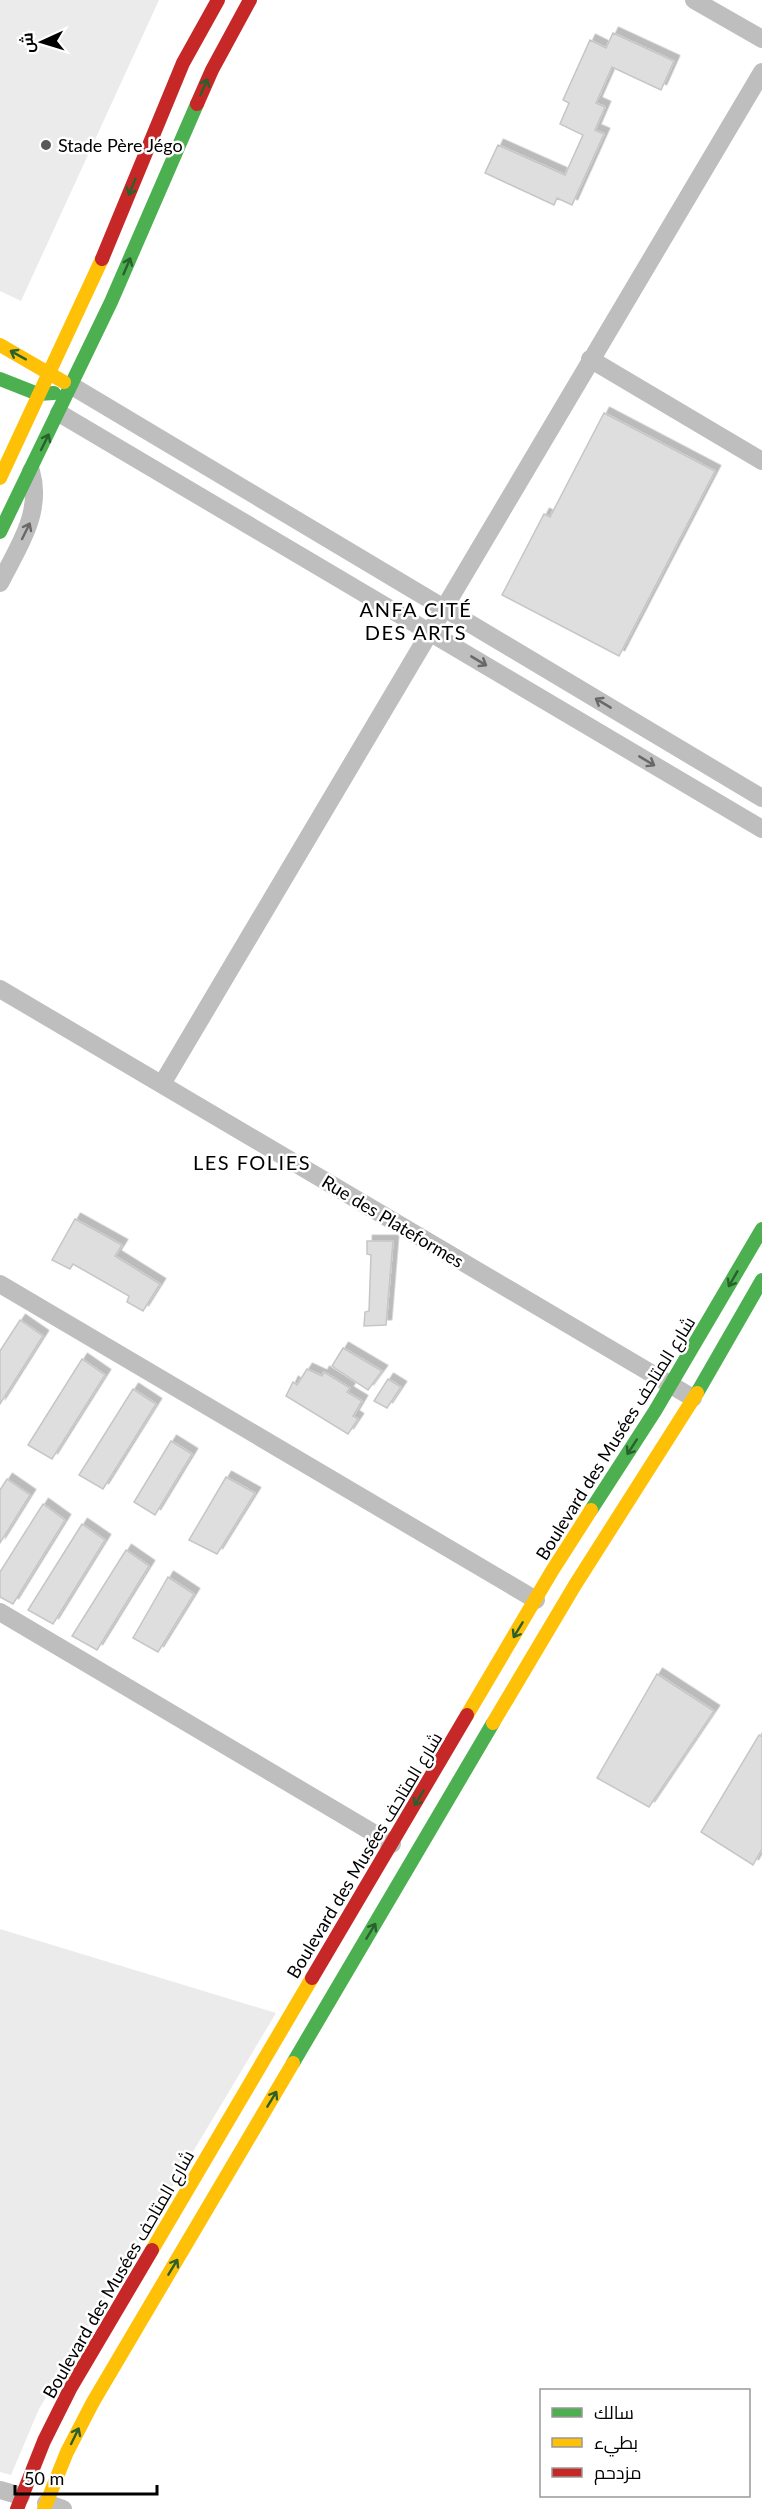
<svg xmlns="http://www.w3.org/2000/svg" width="762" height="2509" font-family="Lato,Cairo,sans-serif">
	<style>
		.green { fill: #ebebeb }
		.building { fill: #dedede; stroke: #c6c6c6; stroke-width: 1.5; filter: url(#shadow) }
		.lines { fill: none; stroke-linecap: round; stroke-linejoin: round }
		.street { stroke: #bebebe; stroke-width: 18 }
		.fast { stroke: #4caf50; stroke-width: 14 }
		.slow { stroke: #ffc107; stroke-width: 14 }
		.jam { stroke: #c62828; stroke-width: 14 }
		.oneway { stroke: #2a602c }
		.oneway2 { stroke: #686868 }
		.poi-dot { fill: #595959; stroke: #fff; stroke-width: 2 }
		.labels { text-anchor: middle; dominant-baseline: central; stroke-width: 5; stroke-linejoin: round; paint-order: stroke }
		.poi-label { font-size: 18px; fill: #000; stroke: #fff; text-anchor: start }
		.street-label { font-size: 18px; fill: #000; stroke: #fff }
		.neighbourhood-label { font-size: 20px; letter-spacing: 1.5px; fill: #000; stroke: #fff }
	</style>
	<defs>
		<filter id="shadow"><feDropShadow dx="5.5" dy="-5.5" stdDeviation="0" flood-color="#0004"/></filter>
	</defs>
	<rect width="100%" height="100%" fill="#fff"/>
	<path class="green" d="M 0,0 L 159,0 L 21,301 L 0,291 Z
		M 0,1929 L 276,2013 L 39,2409 L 11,2475 L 0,2472 Z"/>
	<path class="building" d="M 613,33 L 674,61 L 661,90 L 612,67 L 596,103 L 605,107 L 595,130 L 604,134 L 572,205 L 557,198 L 554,205 L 485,173 L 498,145 L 565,175 L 583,135 L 560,124 L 569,103 L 563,100 L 590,40 L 606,48 Z
		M 604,413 L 715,471 L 619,656 L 502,595 L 544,514 L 550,517 Z
		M 75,1219 L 122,1245 L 115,1256 L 160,1284 L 143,1311 L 127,1302 L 129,1296 L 73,1264 L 70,1269 L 52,1260 Z
		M 367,1241 L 393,1241 L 386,1325 L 364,1326 L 365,1312 L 369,1311 L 371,1255 L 367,1254 Z
		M 20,1320 L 43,1336 L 0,1404 L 0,1351 Z
		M 343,1348 L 382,1371 L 368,1390 L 332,1366 Z
		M 82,1359 L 105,1375 L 52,1459 L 28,1445 Z
		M 307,1369 L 322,1376 L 324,1372 L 350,1388 L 347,1392 L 362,1401 L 353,1416 L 358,1419 L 348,1434 L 286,1396 L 293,1382 L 297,1385 Z
		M 388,1379 L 401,1387 L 387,1408 L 374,1401 Z
		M 133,1389 L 156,1404 L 103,1489 L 79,1475 Z
		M 171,1441 L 192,1454 L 155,1515 L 134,1502 Z
		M 226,1477 L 255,1493 L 217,1554 L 189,1540 Z
		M 7,1479 L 30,1495 L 0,1543 L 0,1490 Z
		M 43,1504 L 65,1520 L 13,1604 L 0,1597 L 0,1572 Z
		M 82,1524 L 105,1540 L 53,1624 L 28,1610 Z
		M 126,1550 L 149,1566 L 97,1650 L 72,1636 Z
		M 168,1577 L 194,1594 L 158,1652 L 133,1638 Z
		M 657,1674 L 714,1711 L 649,1807 L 597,1778 Z
		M 759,1735 L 762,1737 L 762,1849 L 753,1865 L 701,1832 Z"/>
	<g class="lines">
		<path class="street" d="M 694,0 L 762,39
			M 590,359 L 762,461
			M 72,386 L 762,798
			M 59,413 L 762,829
			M 0,583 C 18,547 43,513 31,471
			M 0,989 L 693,1398
			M 162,1084 L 762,72
			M 0,1284 L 536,1600
			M 0,1612 L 392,1844
			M 0,2490 L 21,2496
			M 46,2503 L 63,2509"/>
		<path class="fast" d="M 0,379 L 38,394 L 54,393
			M 0,532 L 111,302 L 197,104
			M 697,1393 L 762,1280
			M 591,1510 L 655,1411 L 762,1229
			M 293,2063 L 493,1723"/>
		<path class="slow" d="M 0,345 L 64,382
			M 0,478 L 102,259
			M 467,1715 L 552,1571 L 591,1510
			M 493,1723 L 575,1585 L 697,1393
			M 152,2250 L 312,1978
			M 44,2509 L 67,2452 L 93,2402 L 293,2063"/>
		<path class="jam" d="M 197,104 L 212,70 L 250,0
			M 102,259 L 183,63 L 218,0
			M 312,1978 L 467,1715
			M 17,2509 L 44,2441 L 70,2389 L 152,2250"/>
	</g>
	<defs><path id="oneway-shaft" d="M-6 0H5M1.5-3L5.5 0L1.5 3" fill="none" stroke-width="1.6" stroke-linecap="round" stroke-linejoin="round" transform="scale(1.5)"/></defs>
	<g class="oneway">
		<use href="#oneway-shaft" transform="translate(204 87) rotate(-66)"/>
		<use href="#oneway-shaft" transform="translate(132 187) rotate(112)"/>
		<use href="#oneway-shaft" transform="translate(127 266) rotate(-67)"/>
		<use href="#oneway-shaft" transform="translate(18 355) rotate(-151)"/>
		<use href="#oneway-shaft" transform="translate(45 442) rotate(-64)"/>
		<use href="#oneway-shaft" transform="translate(733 1279) rotate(120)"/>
		<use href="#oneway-shaft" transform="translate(632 1447) rotate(123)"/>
		<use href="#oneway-shaft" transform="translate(518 1630) rotate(121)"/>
		<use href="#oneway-shaft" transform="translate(419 1798) rotate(121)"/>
		<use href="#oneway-shaft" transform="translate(371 1931) rotate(-59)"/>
		<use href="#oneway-shaft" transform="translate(272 2099) rotate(-59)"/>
		<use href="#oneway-shaft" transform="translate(173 2267) rotate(-59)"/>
		<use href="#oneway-shaft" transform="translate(75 2436) rotate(-64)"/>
	</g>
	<g class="oneway2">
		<use href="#oneway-shaft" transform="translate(26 531) rotate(-64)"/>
		<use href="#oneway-shaft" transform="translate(479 661) rotate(31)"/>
		<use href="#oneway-shaft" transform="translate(603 703) rotate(-149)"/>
		<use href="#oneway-shaft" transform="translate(647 761) rotate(31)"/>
	</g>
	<circle class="poi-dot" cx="46" cy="145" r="6"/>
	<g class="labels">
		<g class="poi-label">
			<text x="58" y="145">Stade Père Jégo</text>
		</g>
		<g class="street-label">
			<text transform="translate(393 1221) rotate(31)">Rue des Plateformes</text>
			<text transform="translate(615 1438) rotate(-58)">Boulevard des Musées شارع المتاحف</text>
			<text transform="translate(364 1855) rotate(-59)">Boulevard des Musées شارع المتاحف</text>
			<text transform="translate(118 2274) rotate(-60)">Boulevard des Musées شارع المتاحف</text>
		</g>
		<g class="neighbourhood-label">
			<text x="416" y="609">ANFA CITÉ<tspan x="416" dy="23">DES ARTS</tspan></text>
			<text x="252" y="1162">LES FOLIES</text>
		</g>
	</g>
	<rect x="540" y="2389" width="210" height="108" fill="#ffffff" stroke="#999999" stroke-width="1.5"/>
	<rect x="552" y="2408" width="30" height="9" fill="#4caf50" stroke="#999999" stroke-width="1.5"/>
	<text x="594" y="2419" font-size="18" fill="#000000">سالك</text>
	<rect x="552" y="2438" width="30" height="9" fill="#ffc107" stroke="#999999" stroke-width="1.5"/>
	<text x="594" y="2449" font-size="18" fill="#000000">بطيء</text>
	<rect x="552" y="2468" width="30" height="9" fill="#c62828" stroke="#999999" stroke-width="1.5"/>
	<text x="594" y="2479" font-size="18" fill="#000000">مزدحم</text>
	<g transform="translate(42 42) rotate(266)" stroke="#ffffff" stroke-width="4.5" paint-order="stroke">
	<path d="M0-4.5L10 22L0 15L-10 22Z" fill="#000000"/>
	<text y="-9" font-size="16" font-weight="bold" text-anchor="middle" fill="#000000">ش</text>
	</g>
	<path d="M15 2485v9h142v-9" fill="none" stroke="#000000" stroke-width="3"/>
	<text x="24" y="2485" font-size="18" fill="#000000" stroke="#ffffff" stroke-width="4.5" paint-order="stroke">50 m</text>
</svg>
